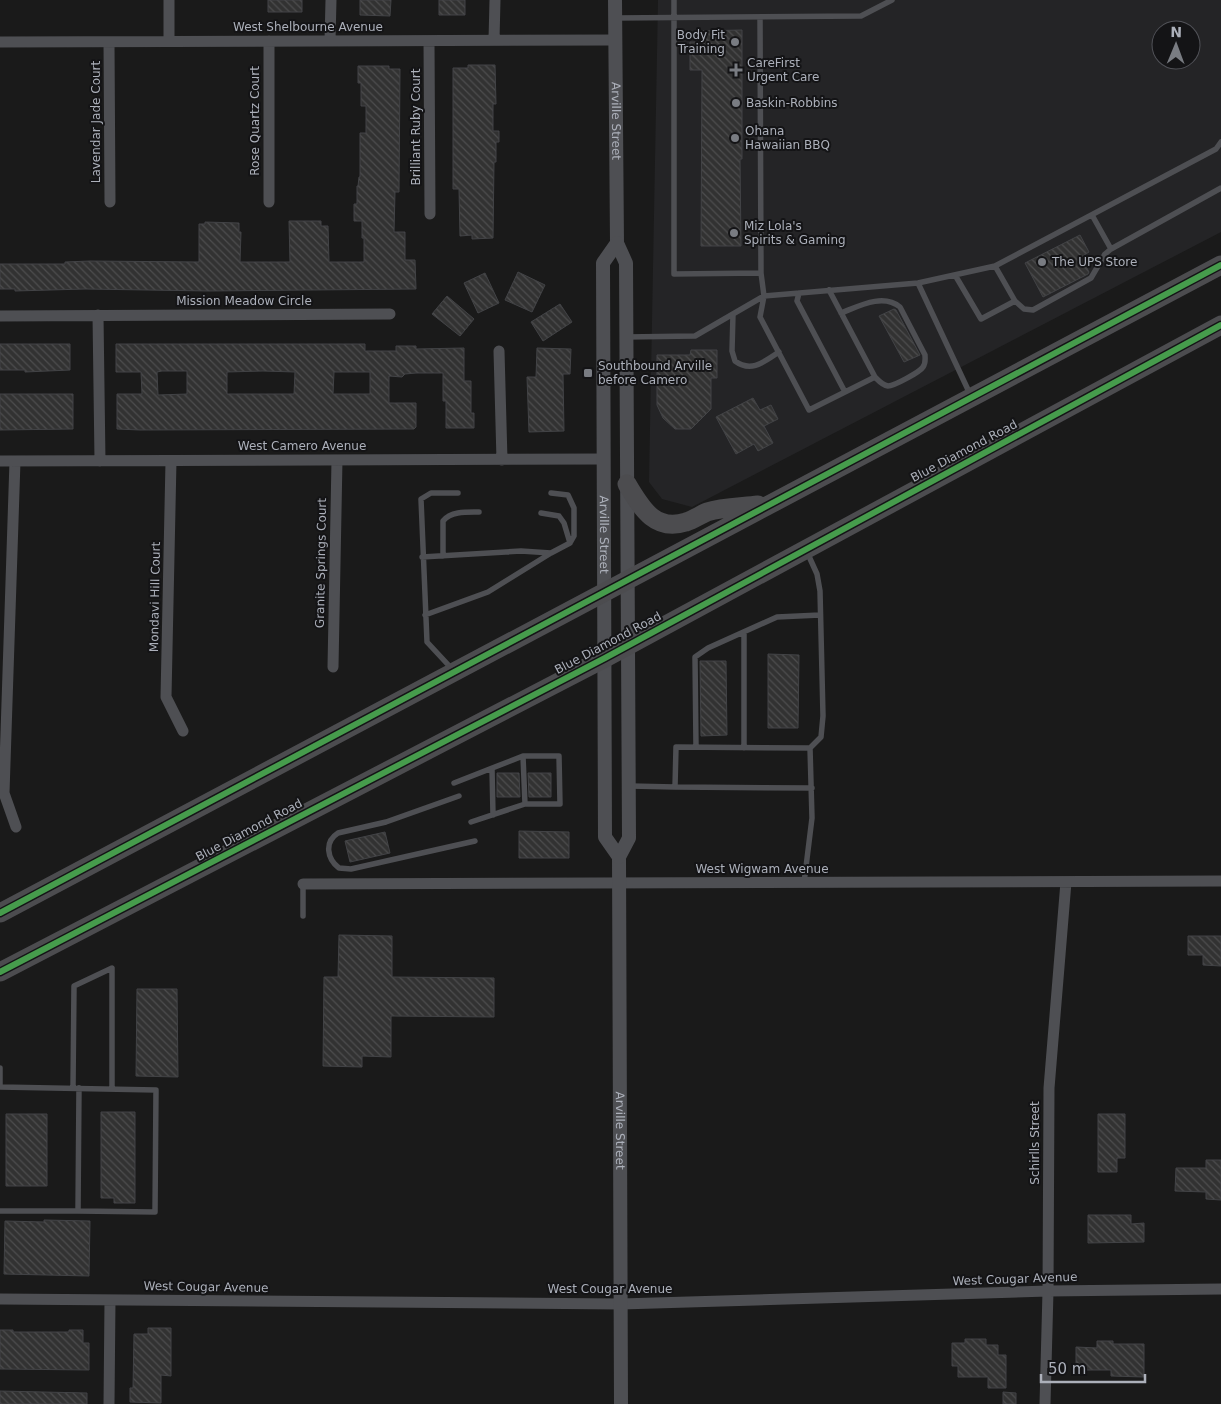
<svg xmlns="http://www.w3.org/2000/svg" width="1221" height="1404" font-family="'DejaVu Sans',sans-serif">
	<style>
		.built { fill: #242426; fill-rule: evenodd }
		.building { fill: url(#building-back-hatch); stroke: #424346; fill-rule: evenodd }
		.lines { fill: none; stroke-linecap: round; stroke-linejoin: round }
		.service { stroke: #4e4f53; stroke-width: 5.5 }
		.minor { stroke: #4e4f53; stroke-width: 11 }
		.tertiary { stroke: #4e4f53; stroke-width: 14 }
		.trunk { stroke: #4c4c4f; stroke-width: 19 }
		.cycleway-casing { stroke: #141416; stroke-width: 9 }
		.cycleway { stroke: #469c4c; stroke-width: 6 }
		.poi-dot { fill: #797c82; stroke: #141416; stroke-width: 2 }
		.labels { text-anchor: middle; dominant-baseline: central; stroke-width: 4; stroke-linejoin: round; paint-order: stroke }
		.street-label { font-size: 12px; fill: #acb0ba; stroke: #141416 }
		.poi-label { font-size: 12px; fill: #acb0ba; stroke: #141416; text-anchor: start }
	</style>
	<defs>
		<pattern id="building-back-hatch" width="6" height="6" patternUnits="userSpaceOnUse" patternTransform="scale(1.25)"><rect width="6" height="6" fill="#323232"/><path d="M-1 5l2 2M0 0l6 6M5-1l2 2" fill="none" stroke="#4d4d4e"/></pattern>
	</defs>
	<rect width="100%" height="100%" fill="#1a1a1a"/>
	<path class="built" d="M 658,0 L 1221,0 L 1221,232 L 692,507 L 662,499 L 649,482 ZM 1161,30 L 1191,30 L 1191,60 L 1161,60 Z"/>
	<path class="building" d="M 268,0 L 302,0 L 302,12 L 268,12 Z
		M 360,0 L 391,0 L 390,16 L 360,15 Z
		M 439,0 L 465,0 L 465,15 L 439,15 Z
		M 742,30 L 742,159 L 740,159 L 741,246 L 701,246 L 702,70 L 690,70 L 690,42 L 697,42 L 697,31 Z
		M 468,65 L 495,65 L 496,104 L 493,104 L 493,131 L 499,131 L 499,142 L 496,142 L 496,162 L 494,162 L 493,238 L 472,239 L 472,235 L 460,236 L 459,189 L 453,189 L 453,68 L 468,68 Z
		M 358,66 L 389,66 L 389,69 L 400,69 L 399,192 L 395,192 L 394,232 L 405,232 L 405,260 L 415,260 L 416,289 L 209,291 L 85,289 L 15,291 L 15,289 L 0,289 L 0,264 L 65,264 L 65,262 L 90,261 L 199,262 L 199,224 L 205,224 L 205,222 L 239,223 L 239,232 L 241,232 L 240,262 L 290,262 L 289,221 L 321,221 L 321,226 L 328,226 L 329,262 L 364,262 L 364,238 L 362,238 L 362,221 L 354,221 L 354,204 L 357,204 L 357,186 L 358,186 L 359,177 L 360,177 L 360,133 L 366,133 L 366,106 L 361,106 L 361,83 L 358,83 Z
		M 1080,235 L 1089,252 L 1081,257 L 1089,272 L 1088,274 L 1043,297 L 1025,263 Z
		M 518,272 L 545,285 L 532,312 L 505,300 Z
		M 485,273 L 499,303 L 478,313 L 464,283 Z
		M 447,296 L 474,319 L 460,336 L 432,314 Z
		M 560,304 L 572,322 L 543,341 L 531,322 Z
		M 894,309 L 896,310 L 920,355 L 904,362 L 879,316 Z
		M 0,344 L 70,344 L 70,370 L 25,372 L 25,370 L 0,370 Z
		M 116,344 L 365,344 L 365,351 L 396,351 L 396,346 L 416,346 L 416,349 L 464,348 L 464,381 L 471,381 L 471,413 L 474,413 L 474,428 L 446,428 L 446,401 L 443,401 L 443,373 L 416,373 L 405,374 L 402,377 L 389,376 L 389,403 L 416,403 L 416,427 L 414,429 L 140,430 L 117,429 L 117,394 L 142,394 L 141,372 L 116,372 ZM 162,371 L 187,371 L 187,394 L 158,395 L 157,372 ZM 263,371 L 295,372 L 294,394 L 227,394 L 227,372 ZM 334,372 L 370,372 L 370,394 L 333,394 Z
		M 537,348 L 571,349 L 570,374 L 563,374 L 564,431 L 529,432 L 527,377 L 536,377 Z
		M 691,350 L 717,350 L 717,378 L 711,378 L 711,409 L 691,429 L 675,429 L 663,418 L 657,405 L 657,355 L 690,355 Z
		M 0,394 L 73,394 L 73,429 L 0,430 Z
		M 753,398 L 760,410 L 771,405 L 778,419 L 764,426 L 773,443 L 758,451 L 754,444 L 736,454 L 716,417 Z
		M 768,654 L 799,655 L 798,728 L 768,728 Z
		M 700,661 L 726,661 L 727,735 L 701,736 Z
		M 497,773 L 519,773 L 520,797 L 497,797 Z
		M 528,773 L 551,773 L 551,797 L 529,797 Z
		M 519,831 L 569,832 L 569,858 L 519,858 Z
		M 385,832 L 390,853 L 350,862 L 345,841 Z
		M 339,935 L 392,936 L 392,977 L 494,978 L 494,1017 L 391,1016 L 391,1057 L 362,1056 L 362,1067 L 323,1066 L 324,977 L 338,977 Z
		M 1188,936 L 1221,936 L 1221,966 L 1203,965 L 1203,955 L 1188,955 Z
		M 137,989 L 177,989 L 178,1077 L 136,1076 Z
		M 101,1112 L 135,1112 L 135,1203 L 114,1203 L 114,1198 L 101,1198 Z
		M 6,1114 L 47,1114 L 47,1186 L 6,1186 Z
		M 1098,1114 L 1125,1114 L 1125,1158 L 1117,1158 L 1117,1172 L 1098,1172 Z
		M 1206,1160 L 1221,1160 L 1221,1200 L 1206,1199 L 1206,1192 L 1175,1191 L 1176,1168 L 1206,1168 Z
		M 1088,1215 L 1131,1215 L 1131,1224 L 1144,1223 L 1144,1242 L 1088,1243 Z
		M 44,1220 L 90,1221 L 89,1276 L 4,1274 L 5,1221 L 44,1222 Z
		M 148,1328 L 171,1328 L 171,1376 L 161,1375 L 161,1403 L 130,1402 L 130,1388 L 133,1388 L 134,1334 L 148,1334 Z
		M 0,1330 L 13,1330 L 13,1332 L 69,1332 L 69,1330 L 83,1330 L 83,1343 L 89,1343 L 89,1370 L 0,1369 Z
		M 965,1339 L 986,1339 L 986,1345 L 998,1345 L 998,1355 L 1006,1355 L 1006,1388 L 988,1388 L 988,1377 L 958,1377 L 958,1366 L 952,1366 L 952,1343 L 965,1343 Z
		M 1097,1341 L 1113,1341 L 1113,1344 L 1144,1344 L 1144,1377 L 1111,1376 L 1111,1370 L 1076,1370 L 1076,1347 L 1097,1348 Z
		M 0,1391 L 87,1393 L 87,1404 L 0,1404 Z
		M 1003,1392 L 1016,1393 L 1016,1404 L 1003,1404 Z"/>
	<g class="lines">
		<path class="service" d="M 674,0 L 674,274 L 761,273 L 764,296 L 760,317 L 809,410 L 845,392 L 797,301 L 799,293
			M 760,17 L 761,273
			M 616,18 L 861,16 L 892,0
			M 1092,215 L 1111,249 L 1221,188
			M 955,275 L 981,319 L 1015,301 L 995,266
			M 918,283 L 970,394
			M 829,290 L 875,377 L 845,392
			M 1015,301 L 1024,309 L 1033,310 L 1091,278 L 1105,254 L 1111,249
			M 841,313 C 859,306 883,293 900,307 L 925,355 C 925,359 926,363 923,367 C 920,372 894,386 888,386 C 882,385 879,381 875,377
			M 733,314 L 732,351 L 735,361 C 751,373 764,362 779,352
			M 626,337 L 695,336 L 764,296 L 918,283 L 995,266 L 1216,149 L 1221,142
			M 551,493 L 568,495 L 574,508 L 574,536 L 570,543 L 551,553
			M 541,513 L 559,516 L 564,523 L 570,543
			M 443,556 L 443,521 C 451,511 467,512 479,512
			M 422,557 L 521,551 L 551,553 L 488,592 L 425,615
			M 453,670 L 427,642 L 421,499 L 431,493 L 458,493
			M 696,747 L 695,657 L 708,648 L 777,617 L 820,615
			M 744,748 L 744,632
			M 810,748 L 676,747 L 675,787 L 812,788
			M 523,756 L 559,756 L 560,804 L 525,804
			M 492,769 L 493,815
			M 454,783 L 523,756 L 525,804 L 471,822
			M 630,786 L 675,787
			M 459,796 L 386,822 L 338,833 C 324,842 327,859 339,868 L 351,869 L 475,841
			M 804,883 L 812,818 L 810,748 L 821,737 L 823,716 L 820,591 L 817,574 L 807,552
			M 303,916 L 303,884
			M 0,1068 L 0,1087
			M 0,1087 L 156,1090 L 155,1212 L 78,1211
			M 73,1088 L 74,986 L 112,968 L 112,1089
			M 0,1211 L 78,1211 L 79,1088"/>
		<path class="minor" d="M 169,0 L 169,41
			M 494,40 L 495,0
			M 269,41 L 269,202
			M 330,41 L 331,0
			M 429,41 L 430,214
			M 0,42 L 615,40
			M 109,42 L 110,202
			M 98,315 L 100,461
			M 0,316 L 390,314
			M 499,351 L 502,460
			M 0,461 L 604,459
			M 15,461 L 4,793 L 16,827
			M 171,461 L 166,697 L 183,731
			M 333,667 L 337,460
			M 303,884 L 1221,881
			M 0,1299 L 621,1304 L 1048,1291 L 1221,1289
			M 109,1404 L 110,1300
			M 1045,1404 L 1048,1291 L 1049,1088 L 1066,882"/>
		<g class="tertiary">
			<path id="s1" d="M 615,0 L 617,243 L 626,263 L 629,838 L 619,857 L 621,1404"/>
			<path id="s2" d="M 617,243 L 603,263 L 605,837 L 619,857"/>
		</g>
		<path class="trunk" d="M 627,484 C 641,507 654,532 686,522 C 693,520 700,515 707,512 C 722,507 742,507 758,505
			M 0,913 L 1221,265
			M 0,972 L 605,658 L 1221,325"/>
		<g class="cycleway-casing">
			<path id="cycleway" d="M 0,913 L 1221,265
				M 0,972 L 605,658 L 1221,325"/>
		</g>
		<use href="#cycleway" class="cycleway"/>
	</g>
	<g class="poi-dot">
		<circle cx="735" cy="42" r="5"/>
		<path d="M733.5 62.5h5v5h5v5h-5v5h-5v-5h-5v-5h5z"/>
		<circle cx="736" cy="103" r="5"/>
		<circle cx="735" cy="138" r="5"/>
		<circle cx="734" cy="233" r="5"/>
		<circle cx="1042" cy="262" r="5"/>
		<rect x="583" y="368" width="10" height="10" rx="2.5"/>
	</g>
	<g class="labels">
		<g class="street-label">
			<text x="308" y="27">West Shelbourne Avenue</text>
			<text transform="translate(255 121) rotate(-90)">Rose Quartz Court</text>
			<text transform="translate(96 122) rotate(-90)">Lavendar Jade Court</text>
			<text stroke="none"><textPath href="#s1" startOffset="121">Arville Street</textPath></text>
			<text transform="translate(416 127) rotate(-90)">Brilliant Ruby Court</text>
			<text x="244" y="301">Mission Meadow Circle</text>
			<text x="302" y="446">West Camero Avenue</text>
			<text transform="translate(964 451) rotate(-28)">Blue Diamond Road</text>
			<text stroke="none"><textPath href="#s2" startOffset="296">Arville Street</textPath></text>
			<text transform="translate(321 563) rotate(-89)">Granite Springs Court</text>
			<text transform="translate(155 597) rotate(-89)">Mondavi Hill Court</text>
			<text transform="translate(608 643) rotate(-28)">Blue Diamond Road</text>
			<text transform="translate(249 830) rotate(-28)">Blue Diamond Road</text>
			<text x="762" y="869">West Wigwam Avenue</text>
			<text stroke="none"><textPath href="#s1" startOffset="1135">Arville Street</textPath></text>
			<text transform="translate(1035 1143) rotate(-90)">Schirlls Street</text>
			<text transform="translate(1015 1279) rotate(-2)">West Cougar Avenue</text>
			<text transform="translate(206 1287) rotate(1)">West Cougar Avenue</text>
			<text x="610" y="1289">West Cougar Avenue</text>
		</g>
		<g class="poi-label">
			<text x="725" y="35" text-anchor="end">Body Fit<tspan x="725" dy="14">Training</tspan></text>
			<text x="747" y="63">CareFirst<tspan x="747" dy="14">Urgent Care</tspan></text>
			<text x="746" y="103">Baskin-Robbins</text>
			<text x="745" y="131">Ohana<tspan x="745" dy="14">Hawaiian BBQ</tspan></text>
			<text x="744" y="226">Miz Lola's<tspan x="744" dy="14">Spirits &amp; Gaming</tspan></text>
			<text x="1052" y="262">The UPS Store</text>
			<text x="598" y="366">Southbound Arville<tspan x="598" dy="14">before Camero</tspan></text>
		</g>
	</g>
	<g transform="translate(1176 45) rotate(1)"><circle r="24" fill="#141416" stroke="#515258"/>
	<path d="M0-4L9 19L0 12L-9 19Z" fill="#797c82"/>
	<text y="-8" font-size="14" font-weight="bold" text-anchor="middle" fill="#acb0ba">N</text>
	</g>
	<path d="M1041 1374v8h104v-8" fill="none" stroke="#acb0ba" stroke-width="2.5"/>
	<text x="1048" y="1374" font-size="15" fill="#acb0ba" stroke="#141416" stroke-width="4" paint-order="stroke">50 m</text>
</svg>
